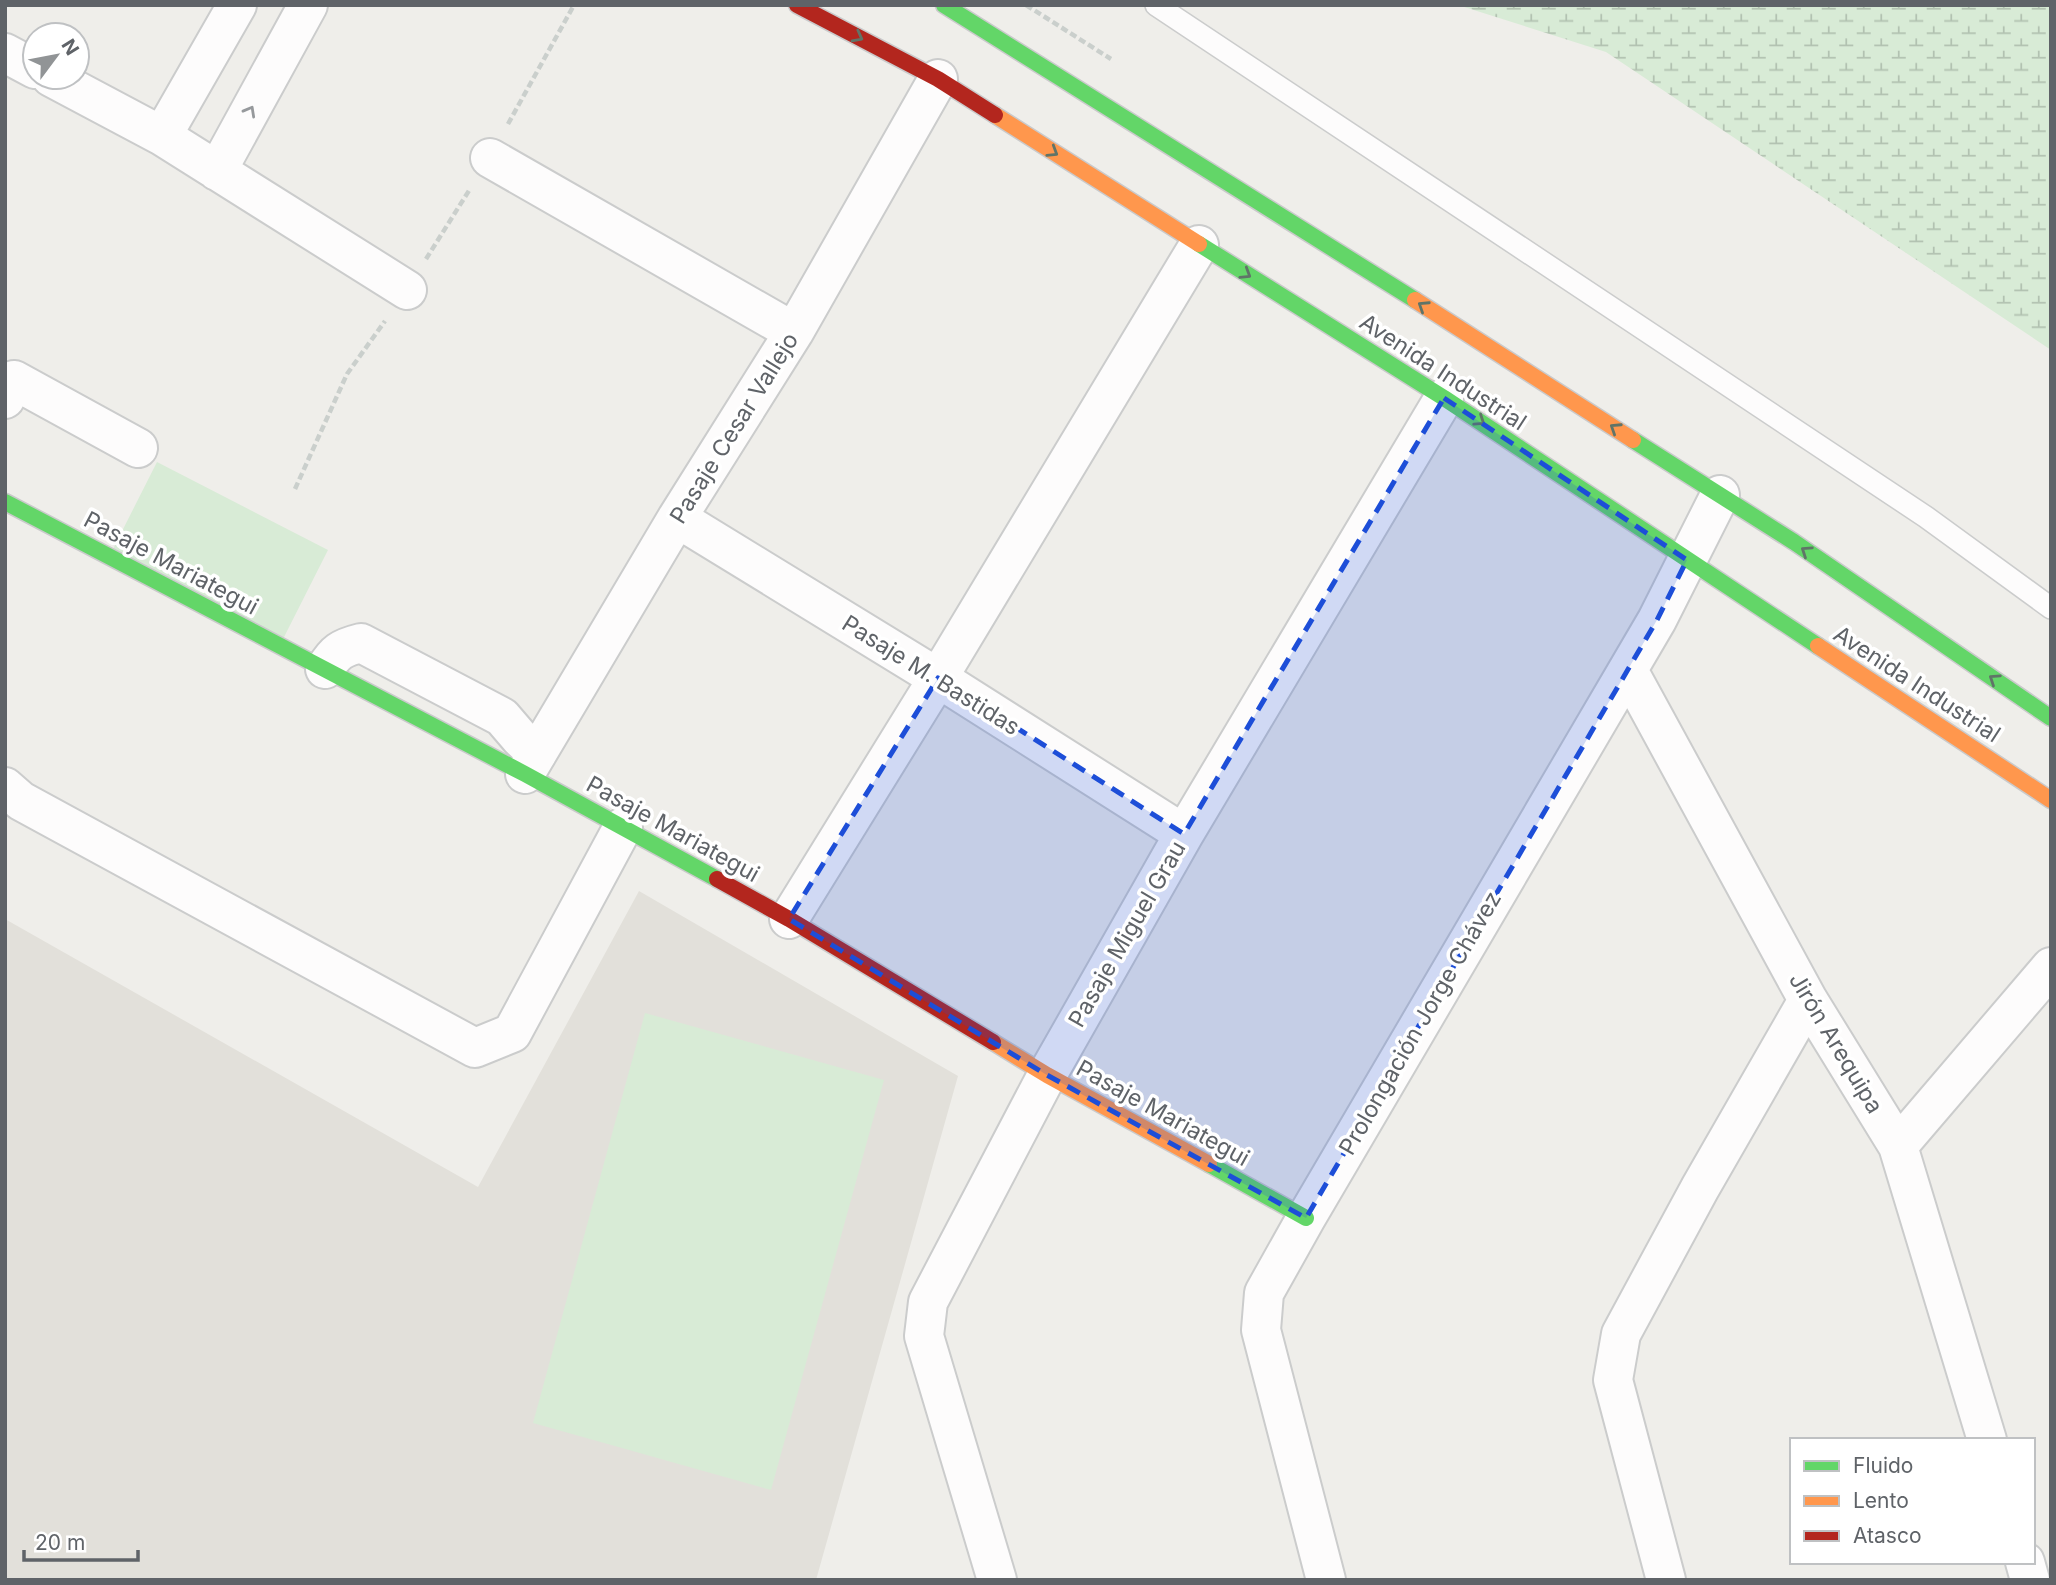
<svg xmlns="http://www.w3.org/2000/svg" width="2056" height="1585" font-family="Inter,sans-serif">
	<style>
		.education { fill: #e2e0da }
		.grass { fill: #d8ebd6 }
		.wetland { fill: url(#wetland-marsh) }
		.lines { fill: none; stroke-linecap: round; stroke-linejoin: round }
		.lane-casing { stroke: #cbcccc; stroke-width: 24 }
		.street-casing { stroke: #cbcccc; stroke-width: 42 }
		.fast-casing { stroke: #cacacb; stroke-width: 19 }
		.slow-casing { stroke: #cacacb; stroke-width: 19 }
		.jam-casing { stroke: #cacacb; stroke-width: 19 }
		.path { stroke: #cacfcc; stroke-width: 4.5; stroke-dasharray: 7 3.5; stroke-linecap: butt }
		.lane { stroke: #fdfcfc; stroke-width: 21 }
		.street { stroke: #fdfcfc; stroke-width: 38 }
		.fast { stroke: #63d668; stroke-width: 16 }
		.slow { stroke: #ff974d; stroke-width: 16 }
		.jam { stroke: #b3261e; stroke-width: 16 }
		.oneway { stroke: #607468 }
		.oneway2 { stroke: #96999c }
		.marked { fill: #1d4ed8; fill-opacity: 0.2; stroke: #1d4ed8; stroke-width: 5; stroke-dasharray: 14 9; stroke-linejoin: round }
		.labels { text-anchor: middle; dominant-baseline: central; stroke-width: 7; stroke-linejoin: round; paint-order: stroke }
		.street-label { font-size: 23px; fill: #5f6368; stroke: #fff }
	</style>
	<defs>
		<pattern id="wetland-marsh" width="20" height="14" patternUnits="userSpaceOnUse" patternTransform="scale(1.75)"><rect width="20" height="14" fill="#d8ebd6"/><path d="M1 5h8M5 5V1M11 12h8M15 12V8" fill="none" stroke="#b2c2b1"/></pattern>
	</defs>
	<rect width="100%" height="100%" fill="#efeeea"/>
	<path class="education" d="M 639,891 L 958,1076 L 816,1580 L 5,1580 L 5,919 L 478,1187 Z"/>
	<path class="grass" d="M 157,462 L 328,550 L 281,643 L 110,555 Z
		M 645,1013 L 884,1080 L 771,1490 L 533,1423 Z"/>
	<path class="wetland" d="M 1458,5 L 2051,5 L 2051,350 L 1606,52 Z"/>
	<g class="lines">
		<g class="lane-casing">
			<path id="lane" d="M 1156,5 L 1926,517 L 2051,608"/>
		</g>
		<g class="street-casing">
			<path id="street" d="M 5,53 L 35,69
				M 51,77 L 162,136 L 407,290
				M 162,136 L 237,5
				M 490,158 L 794,332
				M 217,171 L 308,5
				M 5,399 L 14,380 L 138,448
				M 677,518 L 938,678 L 1184,834
				M 325,669 C 335,652 341,648 361,643 L 502,717 L 520,738 L 537,754
				M 1628,670 L 1808,1000 L 1898,1146 L 1987,1440
				M 525,774 L 677,518 L 794,332 L 938,79
				M 5,787 L 21,801 L 475,1048 L 512,1033 L 623,827
				M 789,919 L 938,678 L 1199,245
				M 1898,1146 L 2051,967
				M 2025,1562 L 2030,1580
				M 997,1580 L 924,1336 L 928,1302 L 1047,1075 L 1184,834 L 1444,398
				M 1326,1580 L 1261,1330 L 1264,1293 L 1306,1218 L 1657,620 L 1720,495
				M 1666,1580 L 1613,1380 L 1621,1334 L 1700,1188 L 1808,1000"/>
		</g>
		<g class="fast-casing">
			<path id="fast" d="M 944,5 L 1415,300
				M 1199,244 L 1444,398 L 1818,646
				M 1633,440 L 1794,542 L 2051,718
				M 5,502 L 525,774 L 717,879
				M 1209,1164 L 1306,1218"/>
		</g>
		<g class="slow-casing">
			<path id="slow" d="M 995,115 L 1199,244
				M 1415,300 L 1633,440
				M 1818,646 L 2051,800
				M 993,1042 L 1047,1075 L 1209,1164"/>
		</g>
		<g class="jam-casing">
			<path id="jam" d="M 797,5 L 938,79 L 995,115
				M 717,879 L 789,919 L 993,1042"/>
		</g>
		<path class="path" d="M 1026,5 L 1111,59
			M 508,124 L 574,5
			M 426,259 L 470,189
			M 295,489 L 347,374 L 385,321"/>
		<use href="#lane" class="lane"/>
		<use href="#street" class="street"/>
		<use href="#fast" class="fast"/>
		<use href="#slow" class="slow"/>
		<use href="#jam" class="jam"/>
	</g>
	<defs><path id="oneway-chevron" d="M-2-3.5L2.5 0L-2 3.5" fill="none" stroke-width="1.6" stroke-linecap="round" stroke-linejoin="round" transform="scale(1.75)"/></defs>
	<g class="oneway">
		<use href="#oneway-chevron" transform="translate(858 37) rotate(28)"/>
		<use href="#oneway-chevron" transform="translate(1053 152) rotate(32)"/>
		<use href="#oneway-chevron" transform="translate(1246 274) rotate(32)"/>
		<use href="#oneway-chevron" transform="translate(1423 306) rotate(-147)"/>
		<use href="#oneway-chevron" transform="translate(1480 421) rotate(34)"/>
		<use href="#oneway-chevron" transform="translate(1615 428) rotate(-147)"/>
		<use href="#oneway-chevron" transform="translate(1806 551) rotate(-146)"/>
		<use href="#oneway-chevron" transform="translate(1994 679) rotate(-146)"/>
	</g>
	<use class="oneway2" href="#oneway-chevron" transform="translate(250 111) rotate(-61)"/>
	<path class="marked" d="M 1444,398 L 1687,560 L 1657,620 L 1306,1218 L 1047,1075 L 789,919 L 938,678 L 1184,834 Z"/>
	<g class="labels">
		<g class="street-label">
			<text transform="translate(1443 372) rotate(33)">Avenida Industrial</text>
			<text transform="translate(734 428) rotate(-58)">Pasaje Cesar Vallejo</text>
			<text transform="translate(171 563) rotate(28)">Pasaje Mariategui</text>
			<text transform="translate(931 675) rotate(32)">Pasaje M. Bastidas</text>
			<text transform="translate(1917 684) rotate(33)">Avenida Industrial</text>
			<text transform="translate(673 829) rotate(29)">Pasaje Mariategui</text>
			<text transform="translate(1127 934) rotate(-60)">Pasaje Miguel Grau</text>
			<text transform="translate(1420 1023) rotate(-60)">Prolongación Jorge Chávez</text>
			<text transform="translate(1836 1043) rotate(59)">Jirón Arequipa</text>
			<text transform="translate(1163 1113) rotate(29)">Pasaje Mariategui</text>
		</g>
	</g>
	<rect width="2056" height="1585" fill="none" stroke="#5f6368" stroke-width="14"/>
	<rect x="1790" y="1438" width="245" height="126" fill="#ffffff" stroke="#bfc1c3" stroke-width="2"/>
	<rect x="1804" y="1461" width="35" height="10" fill="#63d668" stroke="#bfc1c3" stroke-width="2"/>
	<text x="1853" y="1473" font-size="21" fill="#5f6368">Fluido</text>
	<rect x="1804" y="1496" width="35" height="10" fill="#ff974d" stroke="#bfc1c3" stroke-width="2"/>
	<text x="1853" y="1508" font-size="21" fill="#5f6368">Lento</text>
	<rect x="1804" y="1531" width="35" height="10" fill="#b3261e" stroke="#bfc1c3" stroke-width="2"/>
	<text x="1853" y="1543" font-size="21" fill="#5f6368">Atasco</text>
	<g transform="translate(56 56) rotate(58)"><circle r="33" fill="#ffffff" stroke="#bfc1c3" stroke-width="2"/>
	<path d="M0-5L12 26L0 18L-12 26Z" fill="#919496"/>
	<text y="-10" font-size="19" font-weight="bold" text-anchor="middle" fill="#5f6368">N</text>
	</g>
	<path d="M24 1550v10h114v-10" fill="none" stroke="#5f6368" stroke-width="3.5"/>
	<text x="35" y="1550" font-size="21" fill="#5f6368" stroke="#ffffff" stroke-width="5" paint-order="stroke">20 m</text>
</svg>
